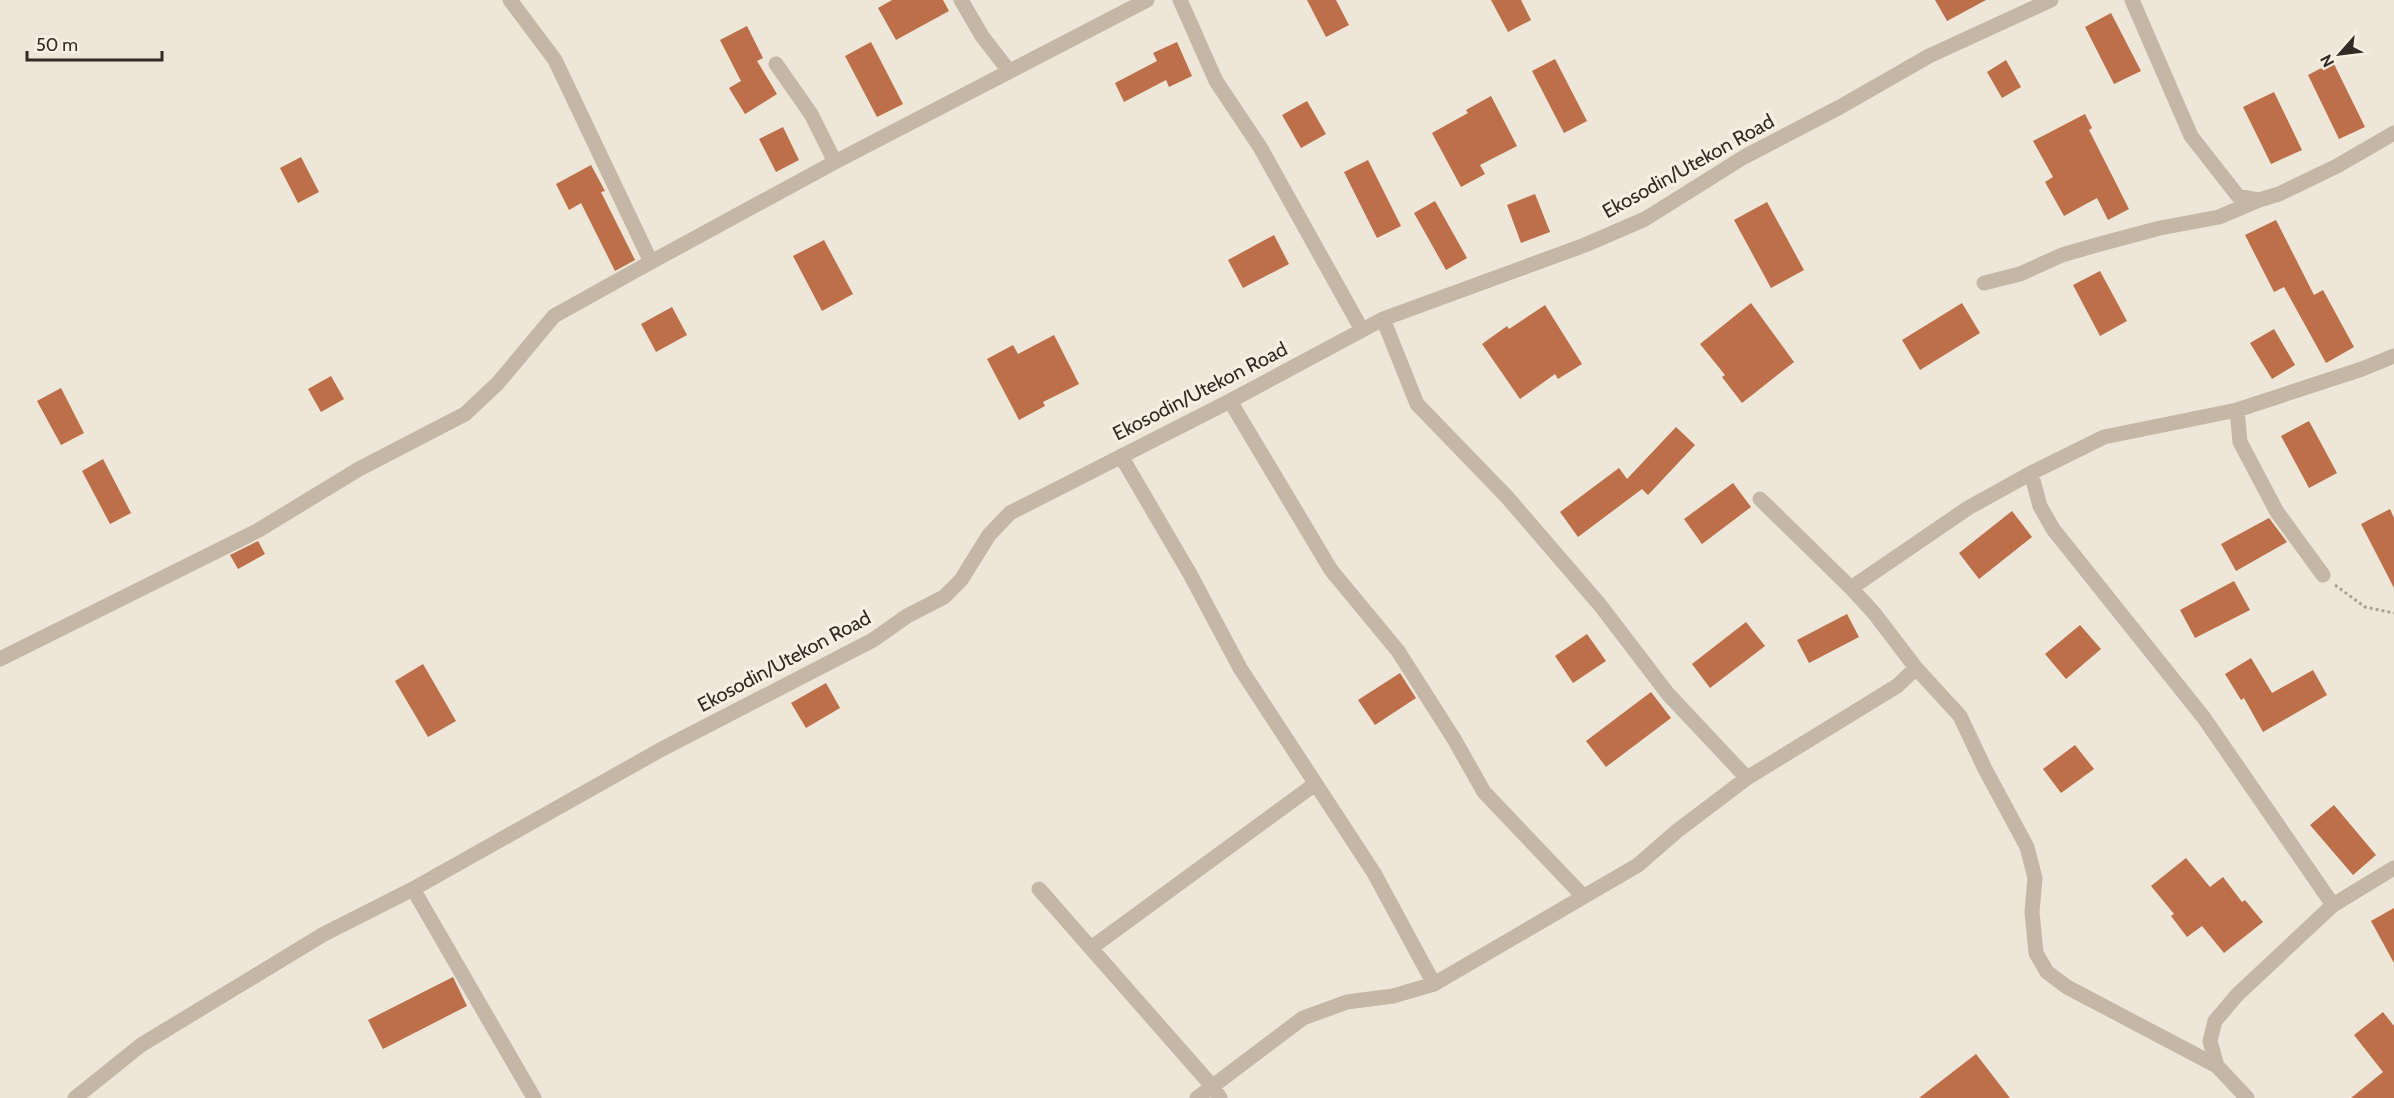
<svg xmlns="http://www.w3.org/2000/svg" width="2394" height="1098" font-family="Cabin,sans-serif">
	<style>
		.building { fill: #bc6f48 }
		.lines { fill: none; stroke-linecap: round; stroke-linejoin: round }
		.path { stroke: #b1a18f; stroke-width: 3; stroke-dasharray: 3 3; stroke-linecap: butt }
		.minor { stroke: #c5b7a5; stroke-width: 15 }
		.labels { text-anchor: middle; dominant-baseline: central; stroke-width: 6; stroke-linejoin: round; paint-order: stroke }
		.street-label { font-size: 20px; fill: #312a25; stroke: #f7f0e3 }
	</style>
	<rect width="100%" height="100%" fill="#eee6d8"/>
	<path class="building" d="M 892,0 L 943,0 L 949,11 L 896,40 L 878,8 Z
		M 1307,0 L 1336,0 L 1349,25 L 1326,37 Z
		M 1491,0 L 1521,0 L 1531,20 L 1508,32 Z
		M 1935,0 L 1986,0 L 1947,21 Z
		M 2111,13 L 2141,71 L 2114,84 L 2085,27 Z
		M 747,26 L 763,58 L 757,61 L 777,94 L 745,114 L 729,88 L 741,81 L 720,40 Z
		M 871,42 L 903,104 L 877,117 L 845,56 Z
		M 1177,42 L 1192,76 L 1169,87 L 1166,80 L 1124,102 L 1115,83 L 1157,61 L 1153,53 Z
		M 1555,59 L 1587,121 L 1564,133 L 1532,71 Z
		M 2006,60 L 2021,87 L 2002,98 L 1987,72 Z
		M 2333,62 L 2365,127 L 2339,139 L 2308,75 Z
		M 2274,92 L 2302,150 L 2271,164 L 2243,107 Z
		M 1491,96 L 1517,146 L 1480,165 L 1485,174 L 1461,187 L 1432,133 L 1468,113 L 1466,110 Z
		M 1307,101 L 1326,134 L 1301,148 L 1282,115 Z
		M 2085,114 L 2092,128 L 2089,130 L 2129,209 L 2108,220 L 2097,198 L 2064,216 L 2045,182 L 2053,177 L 2033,141 Z
		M 783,127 L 799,160 L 776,172 L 759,139 Z
		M 301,157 L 319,192 L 298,203 L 280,168 Z
		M 1368,160 L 1401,226 L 1377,238 L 1344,172 Z
		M 591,165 L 605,191 L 601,192 L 635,260 L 615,271 L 581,203 L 569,210 L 556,184 Z
		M 1535,194 L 1550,232 L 1521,243 L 1507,205 Z
		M 1435,201 L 1467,258 L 1446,270 L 1414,213 Z
		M 1767,202 L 1804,270 L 1771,288 L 1734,220 Z
		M 2276,220 L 2314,295 L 2323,290 L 2354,347 L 2326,363 L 2284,287 L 2274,292 L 2245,235 Z
		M 1274,235 L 1289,264 L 1243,288 L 1228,260 Z
		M 824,240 L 853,294 L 822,311 L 793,256 Z
		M 2100,271 L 2127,321 L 2100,336 L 2073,285 Z
		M 1751,303 L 1794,362 L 1742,403 L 1722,377 L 1725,375 L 1700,344 Z
		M 1962,303 L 1980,333 L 1920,370 L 1902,340 Z
		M 1545,305 L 1582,364 L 1558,379 L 1555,374 L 1520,399 L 1482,344 L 1507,326 L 1509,329 Z
		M 672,307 L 687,335 L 656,352 L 641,324 Z
		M 2274,329 L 2295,365 L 2272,379 L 2250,343 Z
		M 1054,335 L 1079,384 L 1043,402 L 1045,406 L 1019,420 L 987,359 L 1013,345 L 1018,354 Z
		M 331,376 L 344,399 L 321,412 L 308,389 Z
		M 61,388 L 84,433 L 61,445 L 37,401 Z
		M 2309,421 L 2337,473 L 2309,488 L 2281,436 Z
		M 1676,427 L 1695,445 L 1648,495 L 1642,489 L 1578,537 L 1560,512 L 1619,468 L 1627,479 Z
		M 103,459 L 131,513 L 110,524 L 82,471 Z
		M 1733,483 L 1751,507 L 1702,544 L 1684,519 Z
		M 2390,509 L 2394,518 L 2394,588 L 2361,524 Z
		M 2012,511 L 2032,537 L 1979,579 L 1959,553 Z
		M 2269,518 L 2287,542 L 2236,571 L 2221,544 Z
		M 258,541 L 265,554 L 238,569 L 230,555 Z
		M 2234,581 L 2250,610 L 2195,638 L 2180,610 Z
		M 1847,614 L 1859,637 L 1809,663 L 1797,640 Z
		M 1746,622 L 1765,646 L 1710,688 L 1692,664 Z
		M 2080,625 L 2101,649 L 2066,679 L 2045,654 Z
		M 1587,634 L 1606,661 L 1573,683 L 1555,656 Z
		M 2251,658 L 2272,693 L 2313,670 L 2327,695 L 2263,732 L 2244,698 L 2241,700 L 2225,674 Z
		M 423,664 L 456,721 L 428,737 L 395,681 Z
		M 1400,673 L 1416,698 L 1375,725 L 1358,700 Z
		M 826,683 L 840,708 L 806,728 L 791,703 Z
		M 1651,692 L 1671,718 L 1606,767 L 1586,741 Z
		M 2075,745 L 2094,769 L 2061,793 L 2043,769 Z
		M 2334,805 L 2376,855 L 2353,875 L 2310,825 Z
		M 2186,858 L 2210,887 L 2223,877 L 2242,902 L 2245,900 L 2263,922 L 2224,953 L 2202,926 L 2187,937 L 2171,916 L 2174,914 L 2151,886 Z
		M 2394,908 L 2394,963 L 2371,921 Z
		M 453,977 L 467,1006 L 383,1049 L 368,1020 Z
		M 2383,1012 L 2394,1026 L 2394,1098 L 2351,1098 L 2383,1072 L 2354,1035 Z
		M 1976,1054 L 2010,1098 L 1919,1098 Z"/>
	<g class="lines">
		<path class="path" d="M 2335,585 L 2365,607 L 2394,613"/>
		<path class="minor" d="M 510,0 L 555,60 L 651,262
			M 961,0 L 982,36 L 1009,71
			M 1180,0 L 1216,81 L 1260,147 L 1362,330
			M 2132,0 L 2191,136 L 2238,196 L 2259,200 L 2279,194 L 2337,166 L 2394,133
			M 776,64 L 811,114 L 835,162
			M 1984,283 L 2020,274 L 2062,255 L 2100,244 L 2160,228 L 2219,217 L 2259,200
			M 1383,319 L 1417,404 L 1507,497 L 1600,605 L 1668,694 L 1747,778
			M 1230,401 L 1331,570 L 1398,651 L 1454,739 L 1484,792 L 1582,895
			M 1121,456 L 1190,574 L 1240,668 L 1374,873 L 1434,984
			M 2031,473 L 2040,506 L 2053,529 L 2204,718 L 2333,905
			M 1760,499 L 1851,588 L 1874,613 L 1916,668 L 1960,716 L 1985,769 L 2027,847 L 2035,878 L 2032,912 L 2036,953 L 2047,972 L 2067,987 L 2217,1066
			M 2323,575 L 2277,512 L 2240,442 L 2237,410 L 2362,369 L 2394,356
			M 1851,588 L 1968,508 L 2031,473 L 2104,437 L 2237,410
			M 0,659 L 257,531 L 359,469 L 465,414 L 498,383 L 554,316 L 651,262 L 835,162 L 1147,0
			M 413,889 L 534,1098
			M 1039,889 L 1212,1086 L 1220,1098
			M 1091,948 L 1315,784
			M 75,1098 L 141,1045 L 324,934 L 413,889 L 662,749 L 873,640 L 907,616 L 944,597 L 961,580 L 989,535 L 1010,513 L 1230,401 L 1383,319 L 1585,245 L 1645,219 L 1744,157 L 1840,107 L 1929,56 L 2051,0
			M 1197,1098 L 1303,1018 L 1347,1002 L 1393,996 L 1434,984 L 1638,865 L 1677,831 L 1747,778 L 1897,686 L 1916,668
			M 2247,1098 L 2217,1066 L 2210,1041 L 2215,1021 L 2237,995 L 2333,905 L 2394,868"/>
	</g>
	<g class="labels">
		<g class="street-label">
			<text transform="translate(1688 166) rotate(-29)">Ekosodin/Utekon Road</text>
			<text transform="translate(1200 391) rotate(-27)">Ekosodin/Utekon Road</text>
			<text transform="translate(784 661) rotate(-28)">Ekosodin/Utekon Road</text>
		</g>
	</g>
	<g transform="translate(2340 54) rotate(242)" stroke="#f7f0e3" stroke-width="4.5" paint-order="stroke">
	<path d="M0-4.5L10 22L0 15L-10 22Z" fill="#312a25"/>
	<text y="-9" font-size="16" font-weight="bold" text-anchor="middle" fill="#312a25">N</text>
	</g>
	<path d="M27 51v9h135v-9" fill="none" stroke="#312a25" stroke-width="3"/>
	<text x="36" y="51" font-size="18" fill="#312a25" stroke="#f7f0e3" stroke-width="4.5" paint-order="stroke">50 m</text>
</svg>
